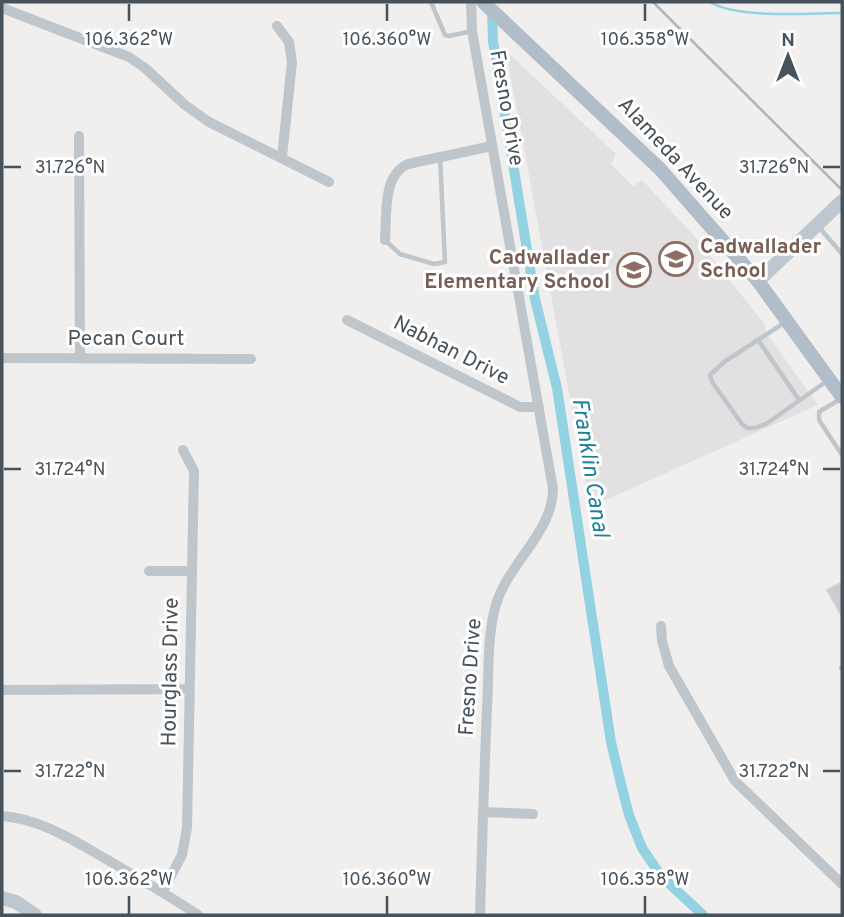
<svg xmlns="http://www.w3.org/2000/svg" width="844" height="917" font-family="Overpass,sans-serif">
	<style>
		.education { fill: #e2e0e0 }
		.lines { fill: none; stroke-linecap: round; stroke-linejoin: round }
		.stream { stroke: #93d2e2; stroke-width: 2.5 }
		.canal { stroke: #93d2e2; stroke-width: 10 }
		.building { fill: #c9cbd0; stroke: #d3d5d9; stroke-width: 2 }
		.lane { stroke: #bec6cc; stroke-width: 4.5 }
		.street { stroke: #bec6cc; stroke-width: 10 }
		.secondary { stroke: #bec7d0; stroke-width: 14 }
		.primary { stroke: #b1beca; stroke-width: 14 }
		.rail { stroke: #b1b4b8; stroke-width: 2.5 }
		.ticks { fill: none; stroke: #48525a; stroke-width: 2.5 }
		.labels { text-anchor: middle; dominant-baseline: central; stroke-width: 6; stroke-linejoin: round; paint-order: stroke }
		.street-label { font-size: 21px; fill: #48525a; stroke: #fff }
		.education-label { font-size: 21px; font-weight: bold; fill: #785e54; stroke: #fff; text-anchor: start }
		.water-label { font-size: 23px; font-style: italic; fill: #1b809a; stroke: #fff }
		.ticks-label { font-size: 18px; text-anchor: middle; fill: #48525a; stroke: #fff; stroke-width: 6; stroke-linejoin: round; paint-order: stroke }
	</style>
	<rect width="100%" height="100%" fill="#f1eeee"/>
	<path class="education" d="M 506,51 L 616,154 L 611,164 L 633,186 L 642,180 L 698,240 L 765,325 L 765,331 L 818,405 L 590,507 Z"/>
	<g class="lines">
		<path class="stream" d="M 710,2 C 737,19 809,13 842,13"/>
		<path class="canal" d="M 492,9 L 493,41 L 535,299 L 557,388 L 611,742 L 621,784 L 629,815 L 642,848 L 661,876 L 703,915"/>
	</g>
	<path class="building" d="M 842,582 L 842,617 L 827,590 Z"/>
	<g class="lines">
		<path class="lane" d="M 431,2 L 445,35 L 449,36 L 472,31
			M 818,226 L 842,254
			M 386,241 L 400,254 L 434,264 L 445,262 L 440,157
			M 784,323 L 724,362 L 710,375 L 712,382 L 742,424 L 747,428 L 755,428 L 766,424 L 827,381
			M 759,341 L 799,400
			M 842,398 L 819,412 L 819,420 L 842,455
			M 841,668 L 842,668"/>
		<path class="street" d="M 471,2 L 472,31 L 553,489 C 553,534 503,567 494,612 C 487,643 489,676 487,708 C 484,777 482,846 480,915
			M 2,8 L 129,57 L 145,68 L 185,105 L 209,122 L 329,182
			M 277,26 L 289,42 L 292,62 L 282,157
			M 79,136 L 80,358
			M 385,240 C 387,216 382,175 408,164 L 492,146
			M 347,320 L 520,407 L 539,407
			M 2,358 L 251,359
			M 149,571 L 192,571
			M 661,626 L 662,641 L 669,666 L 735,781 L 842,884
			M 2,690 L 190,689
			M 483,812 L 533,814
			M 2,816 C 41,819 73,840 106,859 C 137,877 168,895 198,915
			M 163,891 L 182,855 L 187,828 L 194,471 L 183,450"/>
		<path class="secondary" d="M 758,281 L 842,201
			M 2,898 L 16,902 L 35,915"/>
		<path class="primary" d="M 483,2 L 660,169 L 758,281 L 842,397"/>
		<path class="rail" d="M 653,2 L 842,190"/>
	</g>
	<path class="ticks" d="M 129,4 L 129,21M 387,4 L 387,21M 645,4 L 645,21M 4,167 L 21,167M 823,167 L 840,167M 4,469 L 21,469M 823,469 L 840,469M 4,771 L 21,771M 823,771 L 840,771M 129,896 L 129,914M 387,896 L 387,914M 645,896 L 645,914"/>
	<defs>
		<g id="school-ring" transform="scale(1.75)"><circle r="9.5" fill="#fff" stroke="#8d6e63" stroke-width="1.5"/><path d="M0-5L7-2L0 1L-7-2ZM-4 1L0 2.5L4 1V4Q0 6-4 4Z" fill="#8d6e63"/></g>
	</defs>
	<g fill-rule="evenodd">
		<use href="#school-ring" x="676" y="259"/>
		<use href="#school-ring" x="634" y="270"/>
	</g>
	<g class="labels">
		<g class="street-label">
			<text transform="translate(506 108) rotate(80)">Fresno Drive</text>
			<text transform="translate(675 159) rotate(47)">Alameda Avenue</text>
			<text x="126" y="339">Pecan Court</text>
			<text transform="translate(451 351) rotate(27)">Nabhan Drive</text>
			<text transform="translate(171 672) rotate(-89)">Hourglass Drive</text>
			<text transform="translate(471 677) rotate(-86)">Fresno Drive</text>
		</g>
		<g class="education-label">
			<text x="700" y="247">Cadwallader<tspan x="700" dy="24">School</tspan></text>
			<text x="610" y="258" text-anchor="end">Cadwallader<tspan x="610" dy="24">Elementary School</tspan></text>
		</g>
		<g class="water-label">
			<text transform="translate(589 468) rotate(81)">Franklin Canal</text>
		</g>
	</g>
	<g class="ticks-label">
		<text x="129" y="45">106.362°W</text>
		<text x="387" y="45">106.360°W</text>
		<text x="645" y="45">106.358°W</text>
		<text x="70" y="173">31.726°N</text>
		<text x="774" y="173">31.726°N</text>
		<text x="70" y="475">31.724°N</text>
		<text x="774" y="475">31.724°N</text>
		<text x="70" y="777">31.722°N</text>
		<text x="774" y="777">31.722°N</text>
		<text x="129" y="885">106.362°W</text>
		<text x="387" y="885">106.360°W</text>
		<text x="645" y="885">106.358°W</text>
	</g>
	<rect width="844" height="917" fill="none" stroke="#48525a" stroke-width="7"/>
	<g transform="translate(788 56)" stroke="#ffffff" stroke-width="5" paint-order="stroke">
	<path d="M0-5L12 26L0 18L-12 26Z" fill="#48525a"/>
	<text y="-10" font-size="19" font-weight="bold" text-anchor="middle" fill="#48525a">N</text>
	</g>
</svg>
